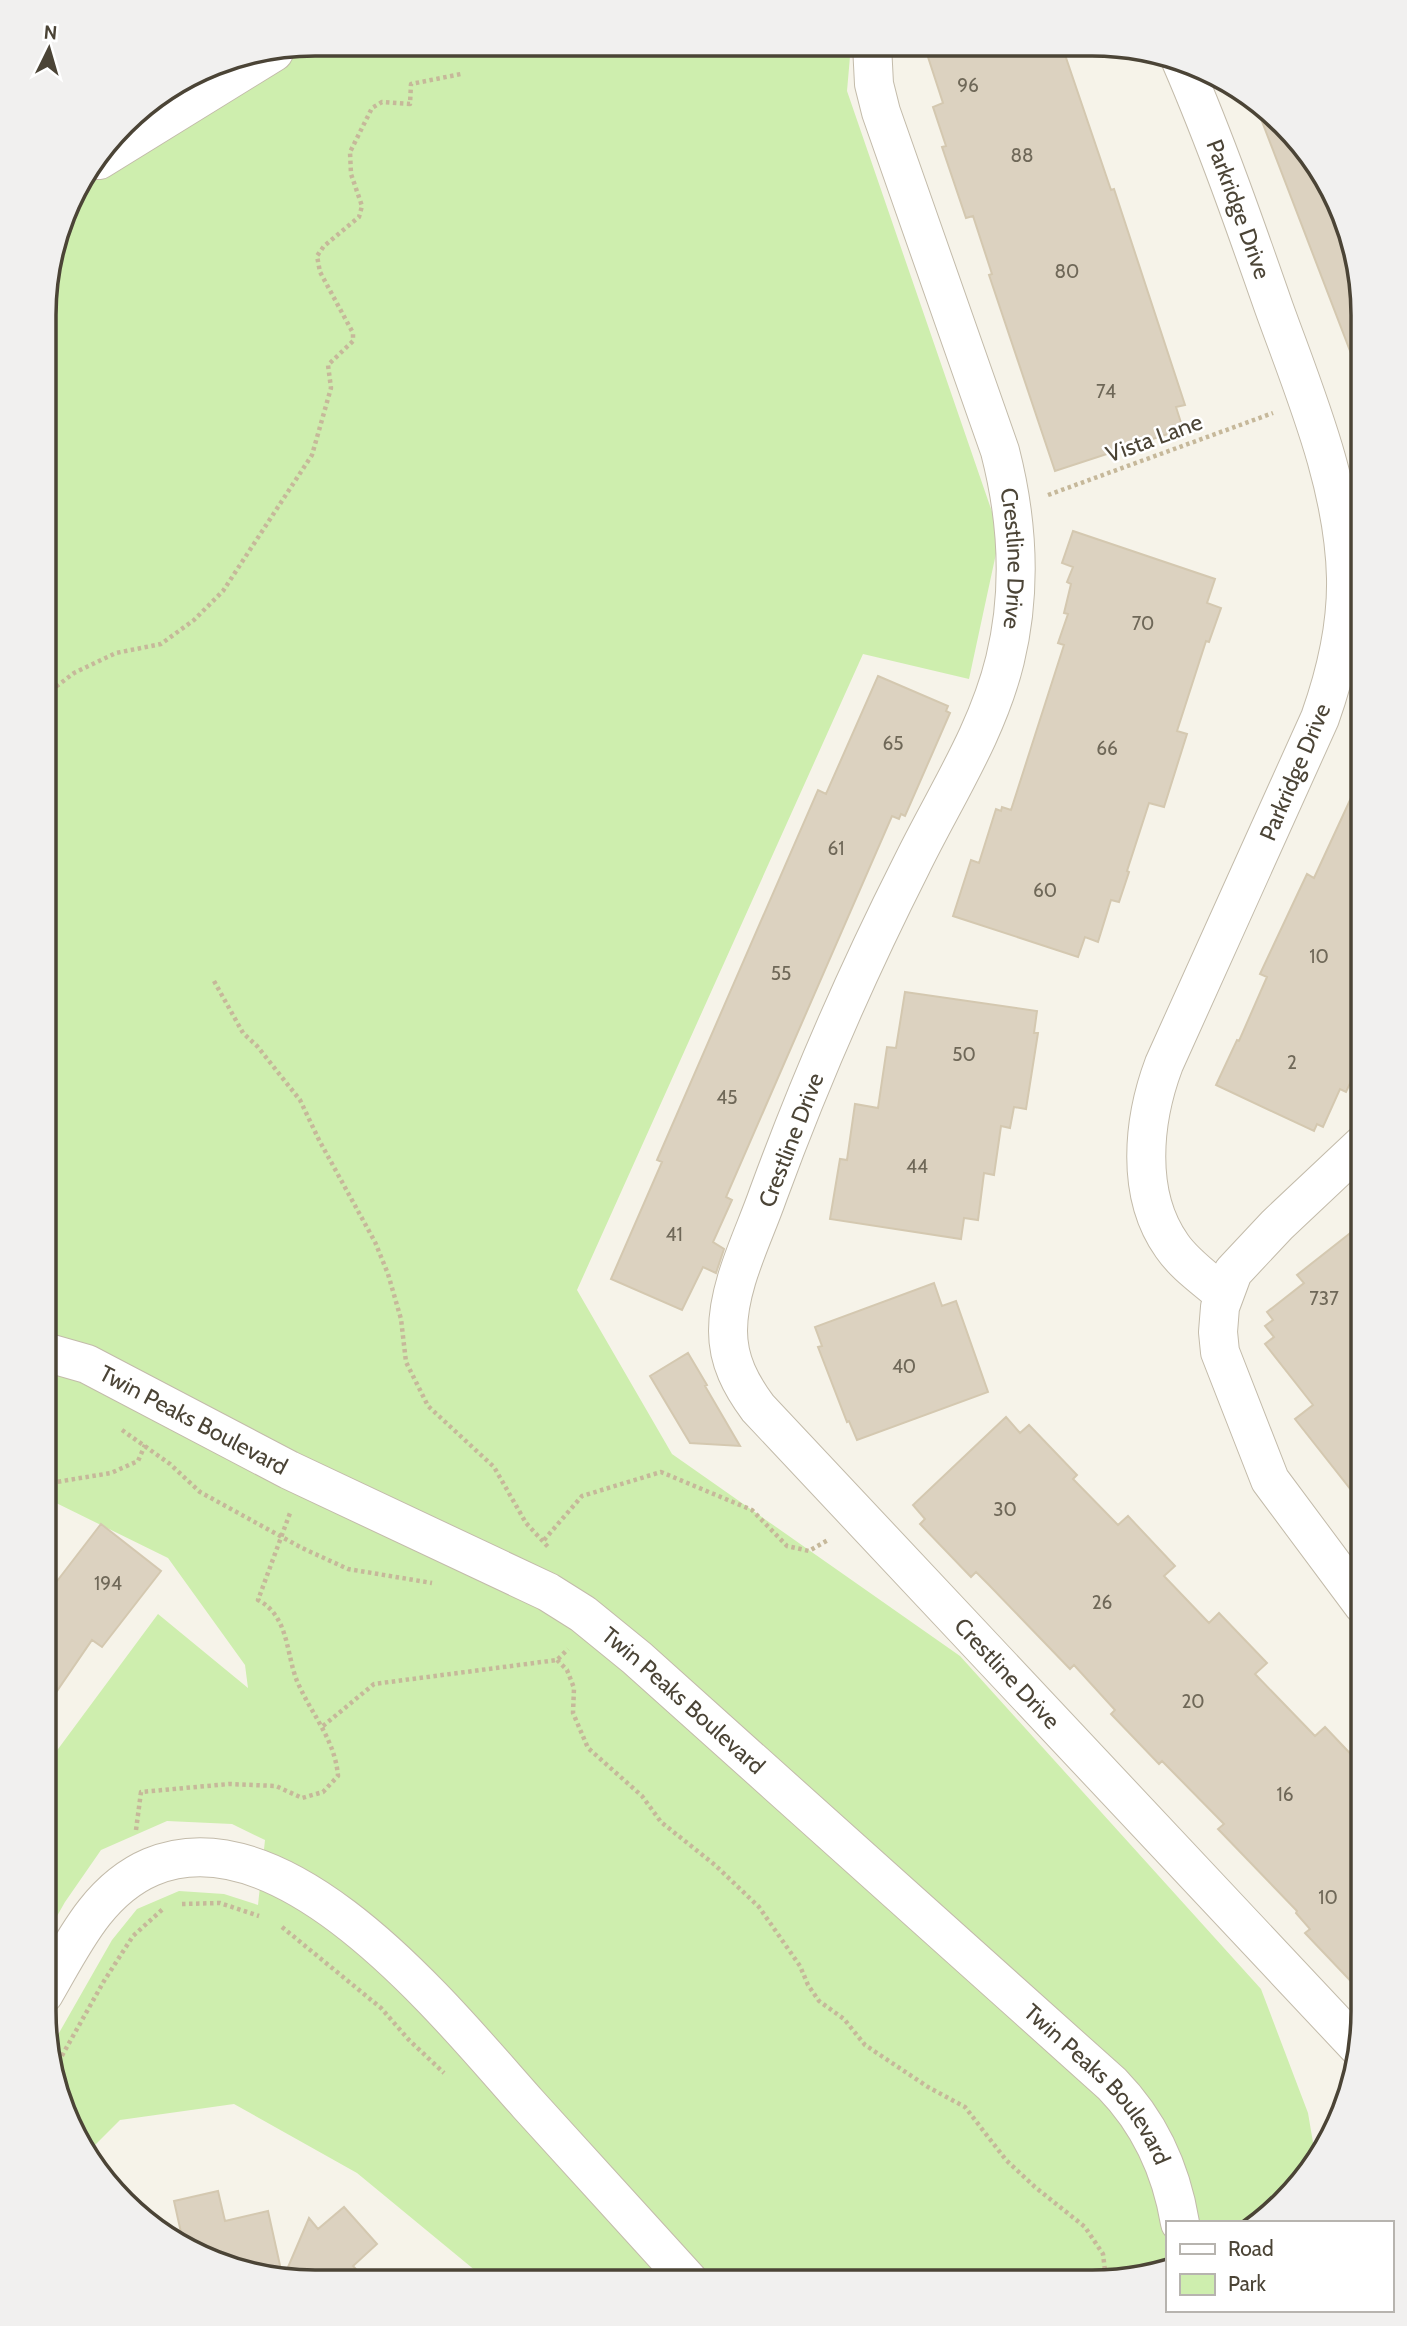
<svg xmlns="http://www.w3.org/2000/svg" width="1407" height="2326" font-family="Cabin,sans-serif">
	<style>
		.green { fill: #ceeeae }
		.building { fill: #dcd2c0; stroke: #d4c8b0; stroke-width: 2 }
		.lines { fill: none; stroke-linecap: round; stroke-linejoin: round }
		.minor-casing { stroke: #c3bbaa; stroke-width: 40 }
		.path { stroke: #c6b89a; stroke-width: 4.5; stroke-dasharray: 3.5 3.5; stroke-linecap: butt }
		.minor { stroke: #fff; stroke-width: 38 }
		.labels { text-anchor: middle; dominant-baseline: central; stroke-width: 5; stroke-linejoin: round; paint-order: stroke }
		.number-label { font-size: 19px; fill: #6f6858 }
		.street-label { font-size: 23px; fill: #4b4436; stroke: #fff }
		.rim { fill: none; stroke: #4b4436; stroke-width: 3.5 }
	</style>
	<rect width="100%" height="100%" fill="#f6f3e9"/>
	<path class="green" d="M 315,44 L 851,45 L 847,91 L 1000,535 L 969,679 L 863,654 L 577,1290 L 672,1454 L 960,1656 L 1261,1989 L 1308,2113 L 1316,2160 L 1307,2176 L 1260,2223 L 1167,2223 L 1167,2267 L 1092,2282 L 488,2281 L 357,2173 L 234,2104 L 120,2120 L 87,2153 L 64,2114 L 51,2047 L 112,1940 L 137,1909 L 179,1891 L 224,1894 L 258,1905 L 265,1840 L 232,1824 L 167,1821 L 101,1850 L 65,1902 L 44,1939 L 44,1768 L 158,1614 L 248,1688 L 245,1665 L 168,1558 L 44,1497 L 46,280 L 72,195 L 136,111 L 212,64 Z"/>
	<path class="building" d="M 927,46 L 1062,46 L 1111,190 L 1114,189 L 1185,405 L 1176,407 L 1183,429 L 1055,471 L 989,275 L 992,274 L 973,216 L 966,218 L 942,147 L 946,146 L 933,107 L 943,103 L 927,54 L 930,53 Z
		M 1253,98 L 1307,150 L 1343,212 L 1363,315 L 1363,367 L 1357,369 Z
		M 1073,531 L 1215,579 L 1207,603 L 1221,608 L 1209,642 L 1206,641 L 1177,731 L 1187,734 L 1164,807 L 1149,803 L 1127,871 L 1129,872 L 1119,902 L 1111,900 L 1098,942 L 1085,937 L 1078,957 L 953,916 L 971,860 L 979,863 L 996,809 L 1001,811 L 1002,807 L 1011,810 L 1064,645 L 1058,643 L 1068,614 L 1064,613 L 1071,584 L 1067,582 L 1073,567 L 1062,563 Z
		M 878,676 L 948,706 L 946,711 L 950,713 L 905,816 L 901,814 L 899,819 L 892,816 L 726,1197 L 732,1200 L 713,1242 L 724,1249 L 716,1273 L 703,1267 L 682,1310 L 611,1279 L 662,1162 L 657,1160 L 818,790 L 826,794 Z
		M 1363,772 L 1363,1079 L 1354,1075 L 1346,1092 L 1340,1089 L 1323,1127 L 1317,1124 L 1314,1131 L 1216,1085 L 1237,1040 L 1239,1041 L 1267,977 L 1260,974 L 1298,893 L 1307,874 L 1314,878 Z
		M 905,992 L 1037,1011 L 1034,1033 L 1038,1033 L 1026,1109 L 1014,1107 L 1010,1128 L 1001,1126 L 994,1175 L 984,1173 L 978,1220 L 964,1218 L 961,1239 L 830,1219 L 840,1159 L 847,1160 L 855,1104 L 878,1108 L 887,1047 L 896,1048 Z
		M 1363,1223 L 1363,1505 L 1295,1419 L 1313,1405 L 1265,1344 L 1274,1337 L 1265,1326 L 1273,1320 L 1267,1312 L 1304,1283 L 1297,1275 Z
		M 934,1283 L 942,1306 L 956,1301 L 988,1392 L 857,1440 L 849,1421 L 847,1422 L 818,1347 L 822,1346 L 815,1327 Z
		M 688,1353 L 707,1385 L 705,1386 L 740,1446 L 690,1443 L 650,1376 Z
		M 1006,1417 L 1020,1433 L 1029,1425 L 1077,1475 L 1073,1479 L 1118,1525 L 1128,1516 L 1175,1566 L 1164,1576 L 1209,1623 L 1219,1613 L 1267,1663 L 1255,1674 L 1315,1736 L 1325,1727 L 1363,1767 L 1363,1994 L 1305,1933 L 1310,1929 L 1296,1913 L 1297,1911 L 1218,1829 L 1224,1824 L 1162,1761 L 1159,1764 L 1111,1714 L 1115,1710 L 1074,1665 L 1070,1669 L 989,1585 L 976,1572 L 971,1577 L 920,1524 L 925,1519 L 913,1505 Z
		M 101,1524 L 161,1571 L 102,1647 L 92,1640 L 44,1710 L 44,1598 Z
		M 218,2191 L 225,2221 L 268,2211 L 283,2279 L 309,2218 L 318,2229 L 344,2207 L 377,2244 L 353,2266 L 366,2280 L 280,2280 L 212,2262 L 184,2246 L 174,2201 Z"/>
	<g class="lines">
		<g class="minor-casing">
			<g id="minor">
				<path id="s1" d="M 872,45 L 874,84 L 881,112 L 1000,451 C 1018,521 1022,590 1005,660 C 987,734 944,798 911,866 C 857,973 809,1083 768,1195 C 753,1238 728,1285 728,1331 C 728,1361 741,1385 758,1408 L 1359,2048"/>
				<path id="s2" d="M 1181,61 C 1216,142 1245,225 1274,308 C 1305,394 1344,485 1346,578 C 1347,626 1336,673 1320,718 L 1164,1064 C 1143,1120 1135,1194 1172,1246 C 1185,1265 1206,1279 1223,1294"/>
				<path d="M 99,160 L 274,52"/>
				<path id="s3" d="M 45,1352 L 87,1364 L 289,1470 L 548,1592 L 583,1614 L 637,1658 L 1112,2084 C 1150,2123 1171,2169 1180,2223"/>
				<path d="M 1363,1605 L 1270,1480 L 1220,1352 L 1218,1332 L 1220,1307 L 1233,1272 L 1277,1225 L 1363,1144"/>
				<path d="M 44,1994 C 72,1946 97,1890 151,1867 C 287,1810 450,2017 528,2104 C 582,2163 635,2222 689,2281"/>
			</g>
		</g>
		<path class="path" d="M 1048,495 L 1273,413
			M 45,695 L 74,673 L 116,653 L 161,644 L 194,620 L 223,591 L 312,455 L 331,388 L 328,365 L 353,341 L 353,333 L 320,272 L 317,256 L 324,246 L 359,217 L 362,206 L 351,174 L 350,152 L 372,108 L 382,102 L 410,104 L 411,84 L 461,74
			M 214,981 L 243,1033 L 257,1046 L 300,1100 L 319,1140 L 375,1242 L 388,1274 L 401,1319 L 406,1362 L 428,1406 L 494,1467 L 526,1523 L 550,1549
			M 122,1430 L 170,1464 L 200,1492 L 302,1548 L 348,1569 L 432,1583
			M 44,1484 L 111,1473 L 138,1461 L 145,1445
			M 544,1540 L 582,1496 L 661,1472 L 752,1510 L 787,1546 L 809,1551 L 828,1540
			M 557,1660 L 567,1670 L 574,1688 L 573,1713 L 588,1748 L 642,1796 L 661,1822 L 715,1865 L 759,1907 L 800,1966 L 808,1985 L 819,2001 L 844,2019 L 865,2045 L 928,2087 L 965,2107 L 1006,2160 L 1035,2187 L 1085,2227 L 1103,2254 L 1106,2279
			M 323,1726 L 374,1684 L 557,1660 L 568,1649
			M 136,1830 L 141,1792 L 229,1784 L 276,1786 L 302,1798 L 323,1792 L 338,1776 C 335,1739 311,1714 297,1681 C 286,1654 289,1616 258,1600 L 290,1513
			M 182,1904 L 220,1903 L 259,1916
			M 282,1927 L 381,2008 L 409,2040 L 444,2073
			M 55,2068 L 104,1981 L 133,1936 L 164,1908"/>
		<use href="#minor" class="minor"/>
	</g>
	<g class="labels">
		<g class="number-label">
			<text x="968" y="85">96</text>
			<text x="1022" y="155">88</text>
			<text x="1067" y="271">80</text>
			<text x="1106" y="391">74</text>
			<text x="1143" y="623">70</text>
			<text x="893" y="743">65</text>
			<text x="1107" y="748">66</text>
			<text x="836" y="848">61</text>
			<text x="1045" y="890">60</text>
			<text x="1319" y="956">10</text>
			<text x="781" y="973">55</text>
			<text x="964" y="1054">50</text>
			<text x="1292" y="1062">2</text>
			<text x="727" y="1097">45</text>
			<text x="917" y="1166">44</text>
			<text x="674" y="1234">41</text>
			<text x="1324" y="1298">737</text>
			<text x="904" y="1366">40</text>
			<text x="1005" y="1509">30</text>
			<text x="108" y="1583">194</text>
			<text x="1102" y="1602">26</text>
			<text x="1193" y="1701">20</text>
			<text x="1285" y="1794">16</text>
			<text x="1328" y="1897">10</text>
		</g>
		<g class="street-label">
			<text stroke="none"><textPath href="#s2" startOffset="159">Parkridge Drive</textPath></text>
			<text transform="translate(1154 438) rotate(-20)">Vista Lane</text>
			<text stroke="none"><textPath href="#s1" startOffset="536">Crestline Drive</textPath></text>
			<text transform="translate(1295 772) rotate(-67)">Parkridge Drive</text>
			<text transform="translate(791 1140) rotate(-69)">Crestline Drive</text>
			<text stroke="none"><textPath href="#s3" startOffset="164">Twin Peaks Boulevard</textPath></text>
			<text stroke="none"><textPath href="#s1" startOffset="1815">Crestline Drive</textPath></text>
			<text stroke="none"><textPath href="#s3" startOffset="732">Twin Peaks Boulevard</textPath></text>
			<text stroke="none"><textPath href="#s3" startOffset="1298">Twin Peaks Boulevard</textPath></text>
		</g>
	</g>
	<path d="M0 0H1407V2326H0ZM315 56H1092A259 259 0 0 1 1351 315V2011A259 259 0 0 1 1092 2270H315A259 259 0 0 1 56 2011V315A259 259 0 0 1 315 56Z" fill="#f1f0ef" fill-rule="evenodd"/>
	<path class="rim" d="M315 56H1092A259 259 0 0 1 1351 315V2011A259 259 0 0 1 1092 2270H315A259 259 0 0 1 56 2011V315A259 259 0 0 1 315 56Z"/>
	<rect x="1166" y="2221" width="228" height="91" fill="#ffffff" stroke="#b7b4af" stroke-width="2"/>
	<rect x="1180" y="2244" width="35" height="10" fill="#ffffff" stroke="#b7b4af" stroke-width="2"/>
	<text x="1228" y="2256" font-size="21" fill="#4b4436">Road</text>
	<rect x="1180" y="2274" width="35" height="21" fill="#ceeeae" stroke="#b7b4af" stroke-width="2"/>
	<text x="1228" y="2291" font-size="21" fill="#4b4436">Park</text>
	<g transform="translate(49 49) rotate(5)" stroke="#ffffff" stroke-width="5" paint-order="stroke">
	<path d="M0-5L12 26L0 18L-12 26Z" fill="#4b4436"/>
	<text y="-10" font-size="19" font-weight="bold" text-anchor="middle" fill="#4b4436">N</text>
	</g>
</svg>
